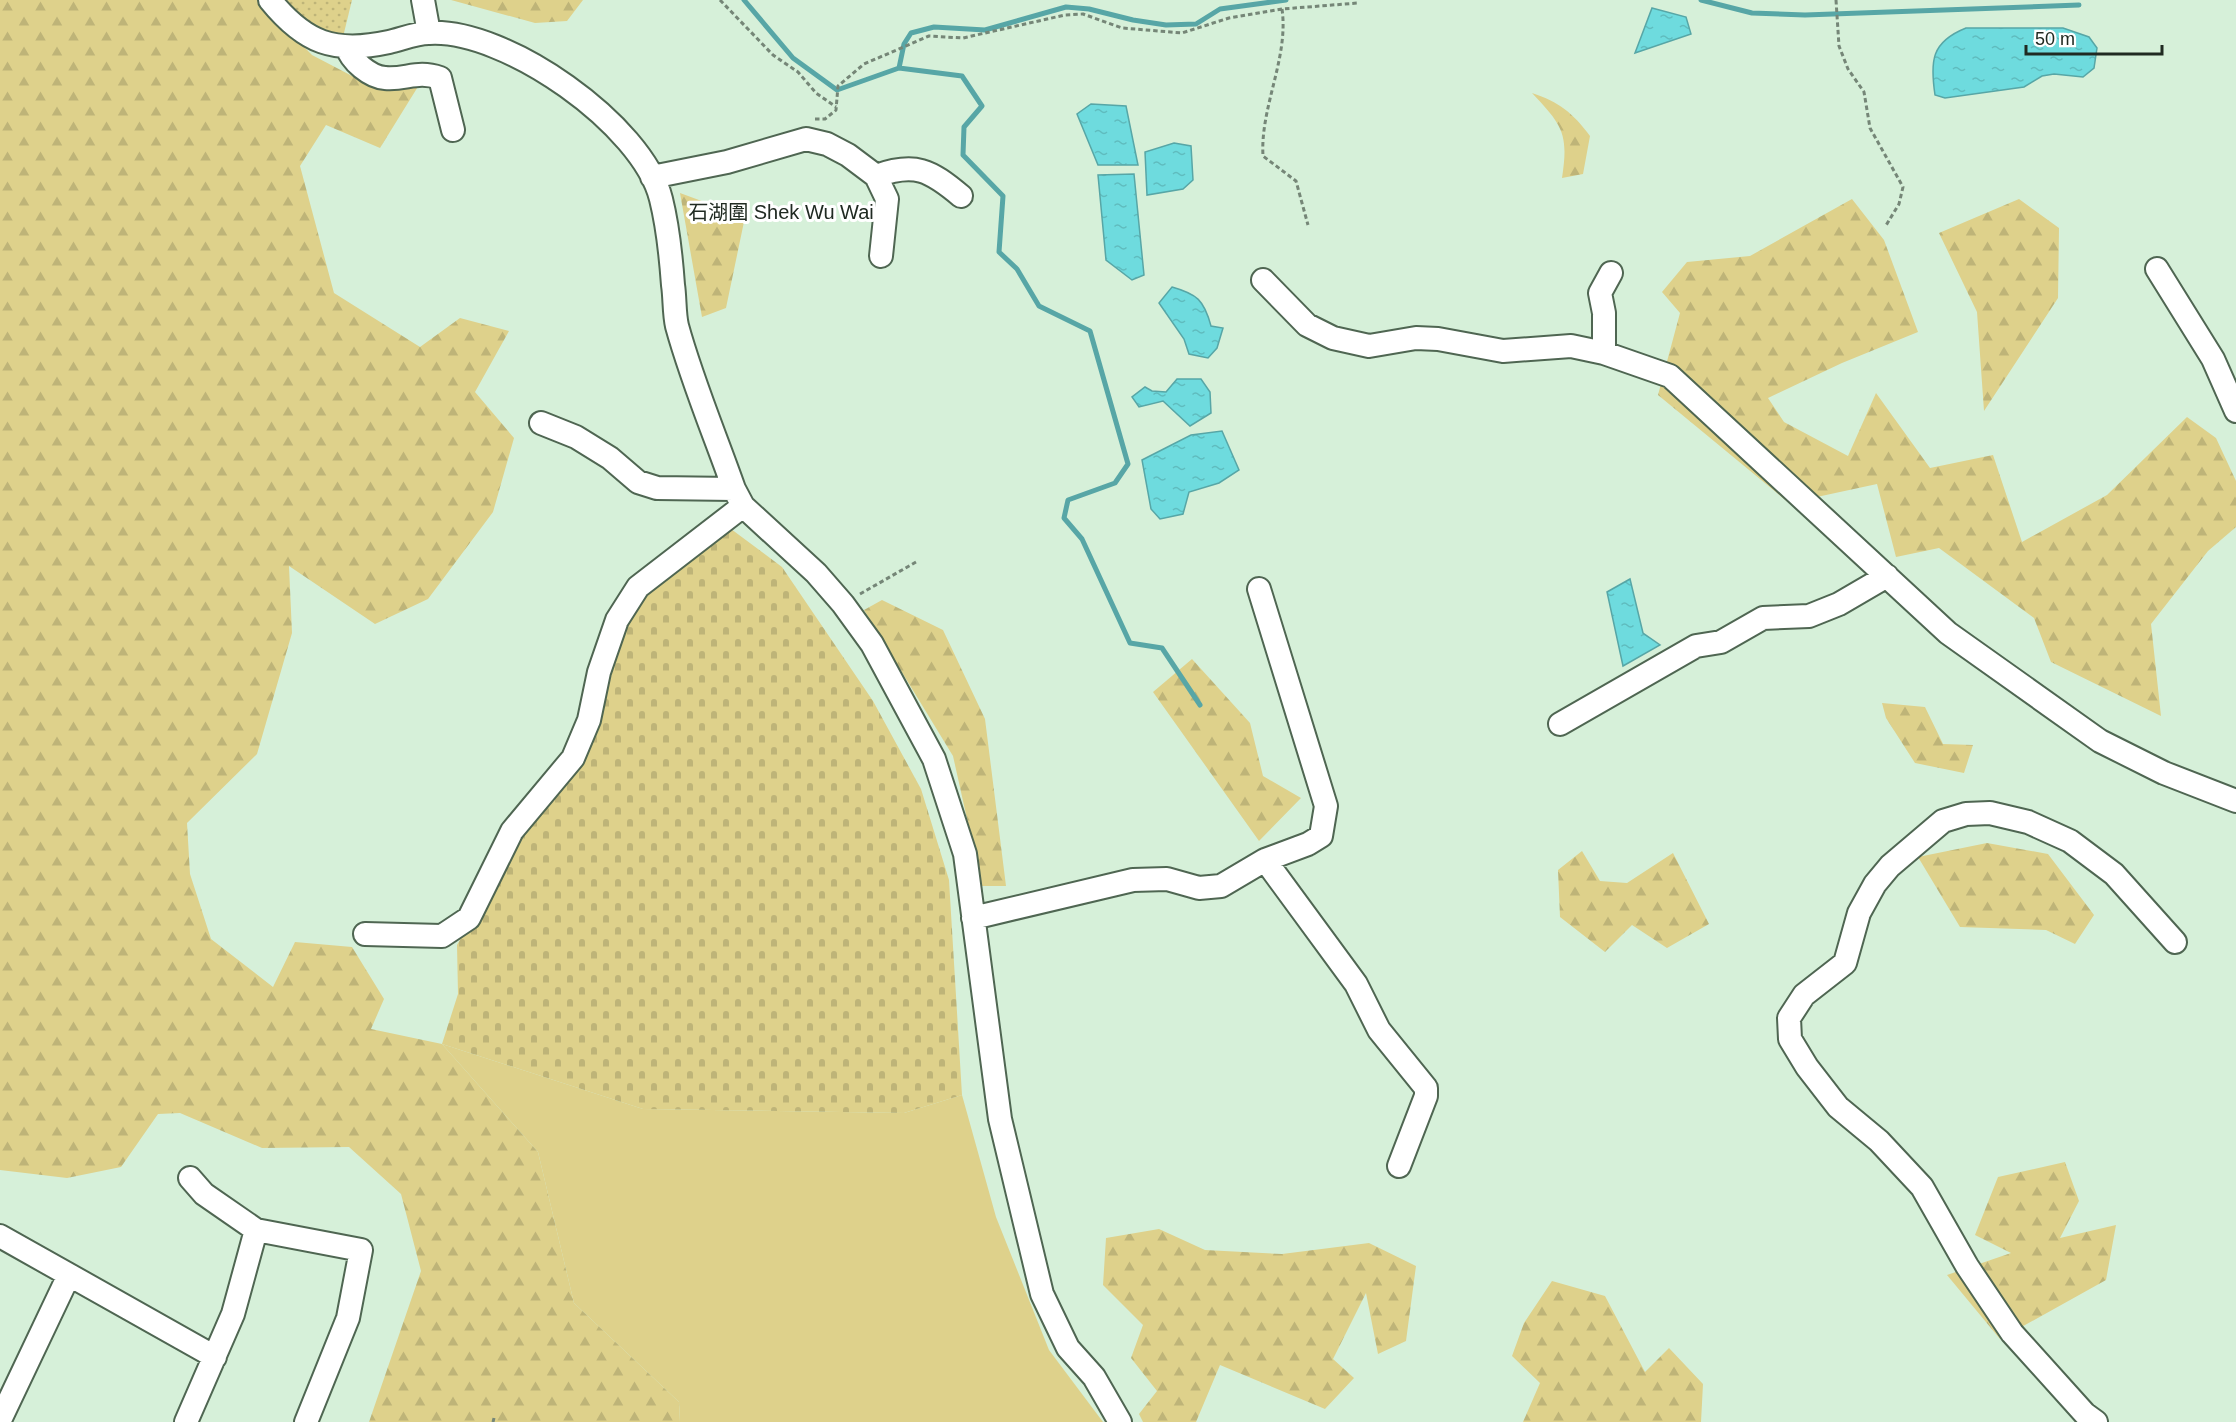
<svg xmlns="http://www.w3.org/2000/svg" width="2236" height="1422" font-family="Arial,'Noto Sans TC',sans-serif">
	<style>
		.grass { fill: #ded18b }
		.forest { fill: url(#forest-firs) }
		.cemetery { fill: url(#cemetery-stones) }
		.park { fill: url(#park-dots) }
		.water { fill: url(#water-ripples); stroke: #57a6a6; stroke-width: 1.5 }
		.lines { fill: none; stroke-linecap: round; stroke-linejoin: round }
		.stream { stroke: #57a6a6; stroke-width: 5 }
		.minor-casing { stroke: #4f6652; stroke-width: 26 }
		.path { stroke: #758677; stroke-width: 3; stroke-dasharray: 4.5 3; stroke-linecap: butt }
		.minor { stroke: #fff; stroke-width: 22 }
		.labels { text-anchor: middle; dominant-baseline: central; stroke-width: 6; stroke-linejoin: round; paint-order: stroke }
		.quarter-label { font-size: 20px; fill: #202a22; stroke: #fff }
	</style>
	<defs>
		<pattern id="forest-firs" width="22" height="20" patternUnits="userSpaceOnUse" patternTransform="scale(1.5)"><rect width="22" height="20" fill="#ded18b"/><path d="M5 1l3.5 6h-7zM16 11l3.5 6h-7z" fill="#beb478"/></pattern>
		<pattern id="cemetery-stones" width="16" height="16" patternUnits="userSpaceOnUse" patternTransform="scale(1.5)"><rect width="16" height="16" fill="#ded18b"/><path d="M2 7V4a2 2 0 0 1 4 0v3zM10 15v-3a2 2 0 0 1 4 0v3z" fill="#beb478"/></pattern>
		<pattern id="park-dots" width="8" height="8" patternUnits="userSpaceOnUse" patternTransform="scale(1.5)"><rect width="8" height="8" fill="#ded18b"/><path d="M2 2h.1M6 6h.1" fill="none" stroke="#beb478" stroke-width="1.8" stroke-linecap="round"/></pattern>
		<pattern id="water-ripples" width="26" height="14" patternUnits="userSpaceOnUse" patternTransform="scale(1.5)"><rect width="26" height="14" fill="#6edbde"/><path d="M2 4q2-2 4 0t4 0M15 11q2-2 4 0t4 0" fill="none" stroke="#5fbcbe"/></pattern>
	</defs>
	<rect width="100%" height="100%" fill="#d6f0d9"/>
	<path class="grass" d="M 442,1044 L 643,1109 L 904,1113 L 962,1095 L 996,1217 L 1049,1350 L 1103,1422 L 680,1422 L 679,1402 L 574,1303 L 538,1152 Z"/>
	<path class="forest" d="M 0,0 L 258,0 L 312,55 L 375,88 L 419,85 L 380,148 L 326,125 L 300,166 L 334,293 L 420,347 L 460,318 L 509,331 L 475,392 L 514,438 L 493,512 L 428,599 L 375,624 L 289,566 L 292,633 L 257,754 L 187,823 L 190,874 L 211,939 L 273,987 L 295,942 L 352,947 L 384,999 L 371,1029 L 442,1044 L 538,1152 L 574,1303 L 679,1402 L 680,1422 L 369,1422 L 421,1271 L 401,1194 L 349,1147 L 262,1148 L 180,1113 L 158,1114 L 121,1167 L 67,1178 L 0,1170 Z
		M 389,0 L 583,0 L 567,21 L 535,23 L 451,0 Z
		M 1532,93 C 1559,102 1573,113 1590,136 L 1583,174 L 1562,178 C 1569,133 1562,125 1532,93 Z
		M 680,193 L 745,217 L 726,308 L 702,317 Z
		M 1852,199 L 1884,240 L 1918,332 L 1842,363 L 1768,398 L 1784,422 L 1848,456 L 1876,393 L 1930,468 L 1993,455 L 2022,542 L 2107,495 L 2187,417 L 2216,438 L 2236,481 L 2236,527 L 2208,551 L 2151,624 L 2161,716 L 2051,662 L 2034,618 L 1939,548 L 1896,557 L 1877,484 L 1789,503 L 1658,395 L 1680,313 L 1662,292 L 1687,262 L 1750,256 Z
		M 2019,199 L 2059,228 L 2058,298 L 1984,411 L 1977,312 L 1939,233 Z
		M 882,600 L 943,630 L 985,719 L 1006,886 L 982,886 L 953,756 L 864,610 Z
		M 1192,659 L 1250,723 L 1263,776 L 1301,798 L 1259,841 L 1153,692 Z
		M 1882,703 L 1925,707 L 1943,744 L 1973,745 L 1964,773 L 1915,763 L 1886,718 Z
		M 1987,843 L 2048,854 L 2094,915 L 2075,944 L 2046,930 L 1960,927 L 1918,857 Z
		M 1582,851 L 1600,881 L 1627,883 L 1673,853 L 1709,924 L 1667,948 L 1632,925 L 1605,952 L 1560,917 L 1558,870 Z
		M 2065,1162 L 2079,1201 L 2060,1238 L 2116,1225 L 2106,1280 L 2000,1339 L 1947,1275 L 2011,1253 L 1975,1235 L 1998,1177 Z
		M 1159,1229 L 1205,1250 L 1282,1254 L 1369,1243 L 1416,1266 L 1406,1341 L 1378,1354 L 1366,1293 L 1333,1359 L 1354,1378 L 1325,1409 L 1220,1365 L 1196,1422 L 1143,1422 L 1139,1414 L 1157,1391 L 1131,1358 L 1143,1325 L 1103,1285 L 1106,1238 Z
		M 1552,1281 L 1605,1296 L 1645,1372 L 1669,1348 L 1703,1384 L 1701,1422 L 1523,1422 L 1540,1383 L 1512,1356 L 1524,1323 Z"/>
	<path class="cemetery" d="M 727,526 L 782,567 L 873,701 L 921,789 L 949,880 L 962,1095 L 904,1113 L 643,1109 L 442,1044 L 458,994 L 457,945 L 482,901 L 507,846 L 589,740 L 623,618 L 689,553 Z"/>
	<path class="park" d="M 280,0 L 352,0 L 343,37 L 319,30 Z"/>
	<path class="water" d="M 1652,8 L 1686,17 L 1691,34 L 1635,53 Z
		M 1966,28 L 2063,28 L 2089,37 L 2097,48 L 2094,68 L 2083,77 L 2054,74 L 2042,76 L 2024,87 L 1945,98 L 1935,95 C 1930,61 1931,42 1966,28 Z
		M 1091,104 L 1126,106 L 1138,165 L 1098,165 L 1077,114 Z
		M 1174,143 L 1191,146 L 1193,180 L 1183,189 L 1147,195 L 1145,152 Z
		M 1134,174 L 1144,275 L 1132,280 L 1106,260 L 1098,175 Z
		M 1172,287 C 1197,294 1204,300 1211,326 L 1223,328 L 1217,348 L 1208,358 L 1189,354 L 1184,339 L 1159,303 Z
		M 1177,379 L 1201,379 L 1210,392 L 1211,413 L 1190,426 L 1163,401 L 1139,407 L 1132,397 L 1145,387 L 1152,391 L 1166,392 Z
		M 1222,431 L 1239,470 L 1219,483 L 1189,492 L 1183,514 L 1160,519 L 1151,509 L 1142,460 L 1191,435 Z
		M 1630,579 L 1643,633 L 1660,645 L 1623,666 L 1607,592 Z"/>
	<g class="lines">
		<path class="stream" d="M 744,0 L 793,58 L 837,90 L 899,68 L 962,76 L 982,106 L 964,127 L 963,155 L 1003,196 L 999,252 L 1017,269 L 1039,306 L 1090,331 L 1128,464 L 1115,483 L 1068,500 L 1064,518 L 1082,539 L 1130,643 L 1162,648 L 1200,705
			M 1701,0 L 1752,13 L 1805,15 L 2079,5
			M 899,68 L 904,44 L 911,33 L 934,27 L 985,30 L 1066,7 L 1089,9 L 1133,20 L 1166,25 L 1196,24 L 1220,9 L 1286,0"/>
		<g class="minor-casing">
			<path id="minor" d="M 270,0 C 305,43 334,54 389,42 C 402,39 416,33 429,33 C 505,28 643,125 661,199 C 668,227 671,257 673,285 C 675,298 674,313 677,326 C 692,381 715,435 734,489 L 743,506 L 816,573 L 843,604 L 872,644 L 934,759 L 965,854 L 1000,1119 L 1042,1294 L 1068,1348 L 1094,1377 L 1120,1422
				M 423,0 L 429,33
				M 347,47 C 351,61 370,77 385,78 C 406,80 417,70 440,78 L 453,130
				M 876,176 C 915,162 930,170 961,196
				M 652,177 L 727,162 L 806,139 L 827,144 L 848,155 L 876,176 L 887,199 L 881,256
				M 2157,269 L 2213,359 L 2236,411
				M 1263,280 L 1307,325 L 1333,338 L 1369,346 L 1416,338 L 1438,339 L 1503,351 L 1571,346 L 1604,353 L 1670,376 L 1948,633 L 2100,741 L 2164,773 L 2236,801
				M 1604,353 L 1604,313 L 1600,293 L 1611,273
				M 541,423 L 576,437 L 610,458 L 638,482 L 657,488 L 734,489
				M 1560,724 L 1696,646 L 1721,642 L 1763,618 L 1809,616 L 1839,604 L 1887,576
				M 1265,860 L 1356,984 L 1379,1030 L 1426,1088 L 1426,1096 L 1399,1166
				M 973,918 L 1133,880 L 1167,879 L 1199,888 L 1221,886 L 1265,860 L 1308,844 L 1321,836 L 1326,806 L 1259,589
				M 365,934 L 442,936 L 469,918 L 512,831 L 573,758 L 589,720 L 599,672 L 617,620 L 638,587 L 743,506
				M 190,1178 L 204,1194 L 256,1230 L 361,1250 L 348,1318 L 306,1422
				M 0,1236 L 215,1357
				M 0,1420 L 68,1277
				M 186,1422 L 233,1314 L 256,1230
				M 2096,1422 L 2085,1414 L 2012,1333 L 1967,1266 L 1922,1187 L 1879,1141 L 1838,1107 L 1807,1067 L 1790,1039 L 1789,1018 L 1804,995 L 1845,963 L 1859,913 L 1875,884 L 1890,866 L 1943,821 L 1966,814 L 1990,813 L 2028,822 L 2070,841 L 2114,874 L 2175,942"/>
		</g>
		<path class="path" d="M 720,0 L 773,55 L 798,72 L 816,93 L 836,107
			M 1836,0 L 1839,46 L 1848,69 L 1864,92 L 1870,128 L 1903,187 L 1899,204 L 1885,227
			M 1282,9 C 1289,58 1260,107 1263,156 L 1296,181 L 1308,225
			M 815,119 L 825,119 L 836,110 L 838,86 L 864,64 L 929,36 L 963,38 L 1065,15 L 1083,14 L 1122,28 L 1182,33 L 1229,18 L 1282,9 L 1358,3
			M 860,594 L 916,562
			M 493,1422 L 494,1418"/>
		<use href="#minor" class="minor"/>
	</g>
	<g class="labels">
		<g class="quarter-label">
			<text x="781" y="212">石湖圍 Shek Wu Wai</text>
		</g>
	</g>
	<path d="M2026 45v9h136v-9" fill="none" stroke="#202a22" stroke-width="3"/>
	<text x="2035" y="45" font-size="18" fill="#202a22" stroke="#ffffff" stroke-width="4.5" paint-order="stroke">50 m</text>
</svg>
